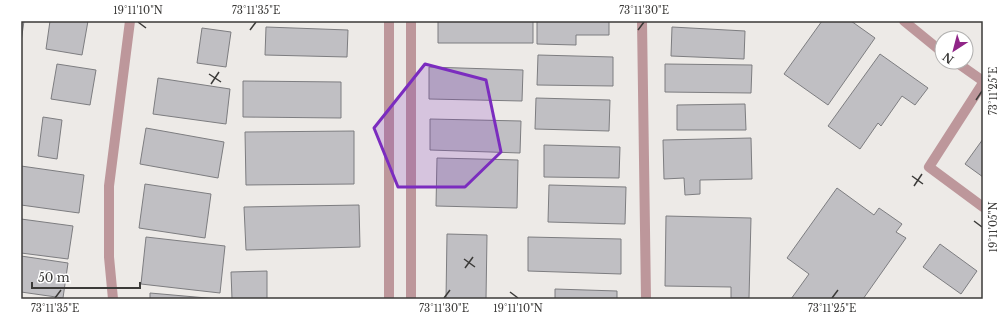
<svg xmlns="http://www.w3.org/2000/svg" width="1004" height="320" font-family="'Libre Baskerville',serif">
	<style>
		.building { fill: #c0bfc3; stroke: #7d7d80 }
		.lines { fill: none; stroke-linecap: round; stroke-linejoin: round }
		.minor { stroke: #bd979b; stroke-width: 10 }
		.tertiary { stroke: #bd979b; stroke-width: 10 }
		.marked { fill: #7b2cbf; fill-opacity: 0.2; stroke: #7b2cbf; stroke-width: 3; stroke-linejoin: round }
		.ticks { fill: none; stroke: #3b3a38; stroke-width: 1.5 }
		.neatline { fill: none; stroke: #3b3a38; stroke-width: 1.5 }
		.ticks-label { font-size: 10px; text-anchor: middle; fill: #3b3a38 }
	</style>
	<rect width="100%" height="100%" fill="#edeae7"/>
	<path class="building" d="M 21,21 L 24,21 L 21,42 Z
		M 50,21 L 88,21 L 82,55 L 46,49 Z
		M 438,21 L 533,21 L 533,43 L 438,43 Z
		M 537,21 L 609,21 L 609,35 L 576,35 L 576,45 L 537,44 Z
		M 822,21 L 851,21 L 875,38 L 828,105 L 784,74 Z
		M 266,27 L 348,30 L 347,57 L 265,55 Z
		M 672,27 L 745,31 L 744,59 L 671,56 Z
		M 202,28 L 231,32 L 226,67 L 197,63 Z
		M 880,54 L 928,88 L 915,105 L 902,96 L 881,126 L 878,123 L 860,149 L 828,126 Z
		M 538,55 L 613,57 L 613,86 L 537,85 Z
		M 57,64 L 96,70 L 90,105 L 51,99 Z
		M 665,64 L 752,65 L 751,93 L 665,92 Z
		M 429,67 L 523,70 L 522,101 L 429,99 Z
		M 158,78 L 230,89 L 226,124 L 153,114 Z
		M 243,81 L 341,82 L 341,118 L 243,117 Z
		M 536,98 L 610,100 L 609,131 L 535,129 Z
		M 745,104 L 746,130 L 677,130 L 677,105 Z
		M 43,117 L 62,120 L 57,159 L 38,156 Z
		M 430,119 L 521,121 L 520,153 L 430,150 Z
		M 146,128 L 224,142 L 218,178 L 140,164 Z
		M 354,131 L 354,184 L 246,185 L 245,132 Z
		M 751,138 L 752,179 L 700,180 L 700,194 L 685,195 L 684,178 L 664,179 L 663,140 Z
		M 983,139 L 983,177 L 965,164 Z
		M 544,145 L 620,147 L 619,178 L 544,177 Z
		M 437,158 L 518,160 L 517,208 L 436,206 Z
		M 21,166 L 84,175 L 79,213 L 21,205 Z
		M 145,184 L 211,194 L 205,238 L 139,228 Z
		M 549,185 L 626,187 L 625,224 L 548,222 Z
		M 837,188 L 874,215 L 879,208 L 902,224 L 896,232 L 906,238 L 863,299 L 791,299 L 809,274 L 787,258 Z
		M 359,205 L 360,247 L 246,250 L 244,207 Z
		M 666,216 L 751,218 L 749,298 L 731,298 L 731,287 L 665,286 Z
		M 21,219 L 73,226 L 68,259 L 21,253 Z
		M 447,234 L 487,235 L 486,299 L 446,299 Z
		M 146,237 L 225,246 L 220,293 L 141,284 Z
		M 528,237 L 621,239 L 621,274 L 528,271 Z
		M 940,244 L 977,271 L 961,294 L 923,267 Z
		M 21,256 L 68,263 L 63,298 L 21,292 Z
		M 267,271 L 267,299 L 232,299 L 231,272 Z
		M 555,289 L 617,291 L 617,299 L 555,299 Z
		M 150,293 L 218,299 L 150,299 Z"/>
	<g class="lines">
		<path class="minor" d="M 642,21 L 646,299
			M 904,21 L 942,52
			M 956,62 L 983,81
			M 983,83 L 929,167 L 983,207
			M 113,299 L 109,257 L 109,186 L 130,21"/>
		<path class="tertiary" d="M 389,21 L 389,299
			M 411,21 L 411,299"/>
	</g>
	<path class="marked" d="M 425,64 L 486,80 L 501,152 L 465,187 L 398,187 L 374,128 Z"/>
	<path class="ticks" d="M 138,22 L 146,28M 250,30 L 256,22M 638,30 L 644,22M 209,74 L 221,82M 211,84 L 219,72M 976,100 L 982,91M 912,176 L 923,184M 914,186 L 922,174M 974,221 L 982,227M 464,259 L 475,267M 465,268 L 473,257M 510,292 L 518,298M 55,298 L 61,290M 444,298 L 450,290M 832,298 L 838,290"/>
	<rect width="1004" height="320" fill="none" stroke="#ffffff" stroke-width="44"/>
	<g transform="translate(954 50) rotate(216)"><circle r="19" fill="#ffffff" stroke="#b1b0af"/>
	<path d="M0-3L7 15L0 10L-7 15Z" fill="#902587"/>
	<text y="-6" font-size="11" font-weight="bold" text-anchor="middle" fill="#3b3a38">N</text>
	</g>
	<path d="M32 282v6h108v-6" fill="none" stroke="#3b3a38" stroke-width="2"/>
	<text x="38" y="282" font-size="12" fill="#3b3a38" stroke="#ffffff" stroke-width="3" paint-order="stroke">50 m</text>
	<rect x="22" y="22" width="960" height="276" class="neatline"/>
	<g class="ticks-label">
		<text x="138" y="14">19°11'10"N</text>
		<text x="256" y="14">73°11'35"E</text>
		<text x="644" y="14">73°11'30"E</text>
		<text transform="translate(993 91) rotate(-90)" y="4">73°11'25"E</text>
		<text transform="translate(993 227) rotate(-90)" y="4">19°11'05"N</text>
		<text x="55" y="312">73°11'35"E</text>
		<text x="444" y="312">73°11'30"E</text>
		<text x="518" y="312">19°11'10"N</text>
		<text x="832" y="312">73°11'25"E</text>
	</g>
</svg>
